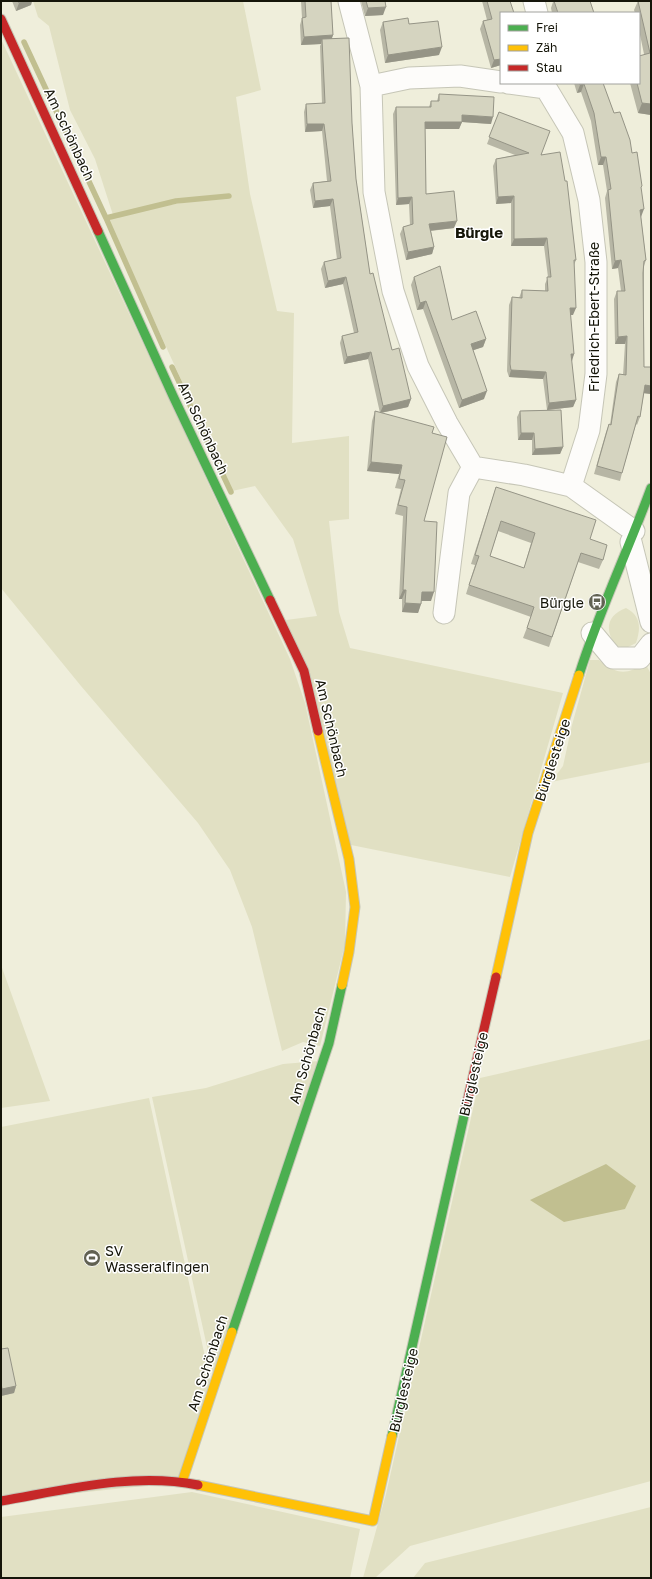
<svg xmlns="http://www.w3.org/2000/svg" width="652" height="1579" font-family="'Golos Text',sans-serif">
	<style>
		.green { fill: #e1e0c3; fill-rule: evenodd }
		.water { fill: #c1bf90 }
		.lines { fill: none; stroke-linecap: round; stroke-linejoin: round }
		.stream { stroke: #c1bf90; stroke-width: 5.5 }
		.street-casing { stroke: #c6c6b7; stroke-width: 23 }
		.fast-casing { stroke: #c6c6b7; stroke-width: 11 }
		.slow-casing { stroke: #c6c6b7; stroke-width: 11 }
		.jam-casing { stroke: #c6c6b7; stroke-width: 11 }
		.street { stroke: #fdfcfa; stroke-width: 21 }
		.fast { stroke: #4caf50; stroke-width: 9 }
		.slow { stroke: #ffc107; stroke-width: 9 }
		.jam { stroke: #c62828; stroke-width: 9 }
		.wall { fill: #b7b6a5; fill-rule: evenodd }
		.shaded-wall { fill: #959486 }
		.building { fill: #d5d4c0; stroke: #959486; fill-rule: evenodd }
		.labels { text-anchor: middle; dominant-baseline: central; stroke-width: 3; stroke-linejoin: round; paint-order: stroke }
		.street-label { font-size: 14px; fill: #151509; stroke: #fff }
		.poi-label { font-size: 14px; fill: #151509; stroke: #fff; text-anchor: end }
		.neighbourhood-label { font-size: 15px; font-weight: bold; fill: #151509; stroke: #fff }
	</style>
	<rect width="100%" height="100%" fill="#efeedb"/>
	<path class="green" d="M 33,1 L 243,1 L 261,90 L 236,97 L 250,194 L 277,311 L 294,313 L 292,443 L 349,436 L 349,519 L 329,521 L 339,612 L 350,648 L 563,693 L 510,877 L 351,845 L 286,620 L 317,616 L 293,539 L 255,486 L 232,491 L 109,222 L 113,215 L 95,159 L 70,110 L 49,26 L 38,17 ZM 226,196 L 132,211 L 176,201 Z
		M 1,39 L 290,659 L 305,703 L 346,892 L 345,944 L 320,1046 L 303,1042 L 282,1051 L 252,927 L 230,870 L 198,823 L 81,686 L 1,588 Z
		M 626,608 C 641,616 641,628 636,643 L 626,648 L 616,646 C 604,630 607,615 626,608 Z
		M 590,660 L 599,660 C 616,674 626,676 645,663 L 651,674 L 651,762 L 551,782 L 563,766 L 572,725 Z
		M 1,965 L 50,1101 L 1,1108 Z
		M 651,1039 L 651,1481 L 410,1546 L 375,1578 L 363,1578 L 386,1494 L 480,1078 Z
		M 319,1061 L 213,1374 L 152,1097 L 206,1088 L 283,1064 Z
		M 149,1098 L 212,1389 L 182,1482 L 1,1501 L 1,1127 Z
		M 192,1492 L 360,1529 L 350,1578 L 1,1578 L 1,1517 Z
		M 651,1507 L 651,1578 L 413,1578 L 425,1563 Z"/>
	<path class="water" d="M 606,1164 L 636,1186 L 625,1209 L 564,1222 L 530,1200 Z"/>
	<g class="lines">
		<path class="stream" d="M 24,42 L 106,218 L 176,201 L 229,196
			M 106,218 L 163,347
			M 172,367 L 231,492"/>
		<g class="street-casing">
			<path id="street" d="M 349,1 L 371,86 L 374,192 L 393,291 L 418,366 L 447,423 L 473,467
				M 534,1 L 537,13
				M 508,83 L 546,88
				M 545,83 L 546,88 L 573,133 L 589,200 L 596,262 L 596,374 L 589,430 L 571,486
				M 371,86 L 409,78 L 460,76 L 501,82
				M 473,467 L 524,475 L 571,486 L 634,531
				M 631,542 L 651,622
				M 444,613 L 459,493 L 473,467
				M 592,633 L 613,658 L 640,658 L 651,644"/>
		</g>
		<g class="fast-casing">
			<path id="fast" d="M 98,231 L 173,396 L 270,600
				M 579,675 C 599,611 628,551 651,488
				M 232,1332 L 329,1043 L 342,985
				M 392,1436 L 466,1107"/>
		</g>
		<g class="slow-casing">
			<path id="slow" d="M 318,731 L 349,859 L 355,907 L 349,952 L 342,985
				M 496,977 L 528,833 L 579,675
				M 182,1482 L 232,1332
				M 198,1485 L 373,1521 L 392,1436"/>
		</g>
		<g class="jam-casing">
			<path id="jam" d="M 1,19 L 98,231
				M 270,600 L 304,671 L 318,731
				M 466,1107 L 496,977
				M 1,1501 C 65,1490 133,1472 198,1485"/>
		</g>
		<use href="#street" class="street"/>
		<use href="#fast" class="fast"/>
		<use href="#slow" class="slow"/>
		<use href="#jam" class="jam"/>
	</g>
	<path class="wall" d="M 12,1 L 32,1 L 31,5 L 16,11 Z
		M 301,1 L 331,1 L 333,35 L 332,38 L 352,123 L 356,179 L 370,274 L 392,350 L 411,399 L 408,407 L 381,413 L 432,433 L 424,521 L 431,601 L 421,601 L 421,604 L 418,613 L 402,612 L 402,599 L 399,599 L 403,516 L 395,514 L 401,489 L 395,488 L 399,474 L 367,471 L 372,421 L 375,411 L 380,413 L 368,359 L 344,364 L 340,343 L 342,336 L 354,333 L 343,284 L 325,288 L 321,269 L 324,262 L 337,259 L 330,206 L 313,208 L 310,190 L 313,183 L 327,181 L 322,131 L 305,132 L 304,112 L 306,104 L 322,104 L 320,46 L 321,44 L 301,45 L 300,25 L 302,18 Z
		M 361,1 L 385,1 L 383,15 L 365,16 Z
		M 482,1 L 510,1 L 501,65 L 491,68 L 480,29 L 483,21 L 487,20 Z
		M 553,1 L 590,1 L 594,13 L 552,13 L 551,8 L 553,2 Z
		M 638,1 L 651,1 L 651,115 L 638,113 L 630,83 L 639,83 L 644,54 L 639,30 L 639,13 L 635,13 L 634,10 Z
		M 383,22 L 409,24 L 439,55 L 385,63 L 380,30 Z
		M 574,83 L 604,83 L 603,84 L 614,113 L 632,153 L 641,190 L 641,217 L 646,260 L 644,266 L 644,367 L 651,367 L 651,394 L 644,393 L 640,417 L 637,425 L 636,424 L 622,473 L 620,481 L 594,474 L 606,432 L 609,424 L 610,425 L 616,382 L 619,374 L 623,375 L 625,344 L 615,344 L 614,299 L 617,291 L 621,291 L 618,268 L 612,269 L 605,198 L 607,191 L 603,165 L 598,165 L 591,121 L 581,92 L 577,93 Z
		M 439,94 L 491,124 L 462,122 L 459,129 L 425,129 L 426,194 L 454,228 L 431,231 L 434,247 L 432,254 L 406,260 L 400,234 L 403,227 L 410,225 L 409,204 L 396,205 L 393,114 L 396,107 L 429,107 L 431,101 L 437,101 Z
		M 499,112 L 542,155 L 576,260 L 574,265 L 573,315 L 570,315 L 574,354 L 571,361 L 576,400 L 573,407 L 547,410 L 563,447 L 560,454 L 532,455 L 532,440 L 518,440 L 517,417 L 520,411 L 547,410 L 543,379 L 509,377 L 507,371 L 509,305 L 512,297 L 519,298 L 522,290 L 545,291 L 545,284 L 548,277 L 544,246 L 511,246 L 511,203 L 496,204 L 493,166 L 496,159 L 515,155 L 487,144 Z
		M 414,277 L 452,320 L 486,339 L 483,347 L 473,350 L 484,399 L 459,408 L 423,309 L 417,310 L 411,285 Z
		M 496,487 L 590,539 L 603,560 L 599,569 L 578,562 L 549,647 L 523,638 L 531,617 L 466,594 L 475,565 L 471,564 ZM 498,531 L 531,543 L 524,568 L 490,556 Z
		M 1,1349 L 16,1386 L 14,1393 L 1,1396 Z"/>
	<path class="shaded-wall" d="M 24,1 L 32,1 L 31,5 L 16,11 L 19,3 Z
		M 386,7 L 383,15 L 365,16 L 368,8 Z
		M 333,35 L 330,43 L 322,39 L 321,44 L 301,45 L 304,37 Z
		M 442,47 L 439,55 L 385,63 L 388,55 Z
		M 501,59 L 501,65 L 491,68 L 494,60 Z
		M 584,84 L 581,92 L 577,93 L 580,85 Z
		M 642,103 L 651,104 L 651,115 L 638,113 Z
		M 462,115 L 493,117 L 491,124 L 462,122 L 459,129 L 422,129 L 425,122 Z
		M 307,124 L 324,124 L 322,131 L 305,132 Z
		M 601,157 L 606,157 L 603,165 L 598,165 Z
		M 514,196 L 511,203 L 496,204 L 498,197 Z
		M 412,197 L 409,204 L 396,205 L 398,198 Z
		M 333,199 L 330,206 L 313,208 L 315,201 Z
		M 644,209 L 641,217 L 640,210 Z
		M 457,221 L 454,228 L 427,231 L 429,224 Z
		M 547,238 L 544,246 L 511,246 L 514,239 Z
		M 434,247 L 432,254 L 406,260 L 408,252 Z
		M 621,260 L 618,268 L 612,269 L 615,261 Z
		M 346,277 L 343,284 L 325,288 L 328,281 Z
		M 426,301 L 423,309 L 417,310 L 420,303 Z
		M 570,308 L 576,308 L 573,315 L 567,315 Z
		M 627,336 L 625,344 L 615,344 L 618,337 Z
		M 486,339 L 483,347 L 468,352 L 471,344 Z
		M 371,352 L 368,359 L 344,364 L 347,357 Z
		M 571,354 L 574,354 L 572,361 L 568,361 Z
		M 511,370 L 546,372 L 543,379 L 509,377 Z
		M 645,385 L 651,386 L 651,394 L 642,393 Z
		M 487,391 L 484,399 L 459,408 L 462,400 Z
		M 411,399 L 408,407 L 380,413 L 383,406 Z
		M 576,400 L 573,407 L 547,410 L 549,403 Z
		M 521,433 L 534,433 L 532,440 L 518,440 Z
		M 563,447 L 560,454 L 532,455 L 535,449 Z
		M 371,462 L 402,465 L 399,474 L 367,471 Z
		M 403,590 L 406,590 L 402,599 L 399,599 Z
		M 422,592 L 434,592 L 431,601 L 418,601 Z
		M 405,603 L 421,604 L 418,613 L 402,612 Z
		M 16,1386 L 14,1393 L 1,1396 L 1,1393 L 2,1389 Z"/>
	<path class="building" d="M 18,1 L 24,1 L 19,3 Z
		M 305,1 L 331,1 L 333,35 L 304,37 L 302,18 L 306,17 Z
		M 366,1 L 385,1 L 386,7 L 368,8 Z
		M 487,1 L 510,1 L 514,13 L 501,13 L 501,59 L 494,60 L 483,21 L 492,19 Z
		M 554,1 L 590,1 L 594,13 L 558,13 Z
		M 638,1 L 651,1 L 651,104 L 642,103 L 637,83 L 639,83 L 639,56 L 650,53 Z
		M 408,18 L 409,24 L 438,21 L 442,47 L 388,55 L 383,22 Z
		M 349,38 L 352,123 L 356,179 L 370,274 L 373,273 L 392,350 L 399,348 L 411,399 L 383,406 L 371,352 L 347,357 L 342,336 L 358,332 L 346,277 L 328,281 L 324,262 L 341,258 L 333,199 L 315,201 L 313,183 L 331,181 L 324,124 L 307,124 L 306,104 L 325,103 L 322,39 Z
		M 580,83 L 603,83 L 614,113 L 620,112 L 630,140 L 632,153 L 637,152 L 642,186 L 641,187 L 644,209 L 640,210 L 646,260 L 644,261 L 643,273 L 644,367 L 651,367 L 651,386 L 645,385 L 640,417 L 638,416 L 622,473 L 597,466 L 609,424 L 611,425 L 619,374 L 626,375 L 627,336 L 618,337 L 617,291 L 625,291 L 621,260 L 615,261 L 608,190 L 611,189 L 606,157 L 601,157 L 594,113 L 584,84 L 580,85 Z
		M 439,94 L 494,97 L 493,117 L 462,115 L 462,122 L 425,122 L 426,194 L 454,191 L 457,221 L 429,224 L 434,247 L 408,252 L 403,227 L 413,224 L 412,197 L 398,198 L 396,107 L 431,107 L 431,101 L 439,101 Z
		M 499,112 L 550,131 L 541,155 L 560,152 L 565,181 L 567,181 L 576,260 L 574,260 L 576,308 L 570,308 L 574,354 L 571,354 L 576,400 L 549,403 L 546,372 L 511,370 L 510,364 L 512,297 L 522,298 L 522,290 L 548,291 L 547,277 L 551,277 L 547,238 L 514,239 L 514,196 L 498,197 L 496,159 L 529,153 L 489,137 Z
		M 440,266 L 452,320 L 476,311 L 486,339 L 471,344 L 487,391 L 462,400 L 426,301 L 420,303 L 414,277 Z
		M 561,410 L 563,447 L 535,449 L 534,433 L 521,433 L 520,411 Z
		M 375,411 L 434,427 L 432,433 L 447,437 L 424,521 L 437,522 L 434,592 L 422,592 L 421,604 L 405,603 L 406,590 L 403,590 L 407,507 L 398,505 L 405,480 L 399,479 L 402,465 L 371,462 Z
		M 496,487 L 596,520 L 590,539 L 607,545 L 603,560 L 581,553 L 552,637 L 527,628 L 534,607 L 469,585 L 479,556 L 475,555 ZM 501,521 L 535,533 L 524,568 L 490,556 Z
		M 8,1348 L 16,1386 L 2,1389 L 1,1383 L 1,1349 Z"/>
	<defs>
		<g id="bus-disc" transform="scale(0.9)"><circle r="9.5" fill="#616152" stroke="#fff"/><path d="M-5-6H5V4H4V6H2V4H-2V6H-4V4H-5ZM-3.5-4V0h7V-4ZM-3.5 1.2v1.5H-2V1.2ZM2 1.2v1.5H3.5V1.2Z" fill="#fff"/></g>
		<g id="stadium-disc" transform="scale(0.9)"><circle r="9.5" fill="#616152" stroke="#fff"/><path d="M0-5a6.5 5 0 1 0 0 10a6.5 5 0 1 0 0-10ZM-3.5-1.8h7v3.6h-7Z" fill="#fff"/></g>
	</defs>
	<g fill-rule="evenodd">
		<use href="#bus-disc" x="597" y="602"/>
		<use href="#stadium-disc" x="92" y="1258"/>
	</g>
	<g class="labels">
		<g class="street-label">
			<text transform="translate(70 134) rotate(65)">Am Schönbach</text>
			<text transform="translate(593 317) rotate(-90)">Friedrich-Ebert-Straße</text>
			<text transform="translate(204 428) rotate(65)">Am Schönbach</text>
			<text transform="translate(332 728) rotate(77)">Am Schönbach</text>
			<text transform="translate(552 760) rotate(-72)">Bürglesteige</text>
			<text transform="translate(307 1055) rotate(-74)">Am Schönbach</text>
			<text transform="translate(473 1074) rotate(-77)">Bürglesteige</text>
			<text transform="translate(207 1363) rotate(-72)">Am Schönbach</text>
			<text transform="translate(403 1390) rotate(-77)">Bürglesteige</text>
		</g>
		<g class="poi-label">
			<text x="584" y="602">Bürgle</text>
			<text x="105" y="1250" text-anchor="start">SV<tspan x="105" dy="16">Wasseralfingen</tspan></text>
		</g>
		<g class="neighbourhood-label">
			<text x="479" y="232">Bürgle</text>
		</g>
	</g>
	<rect width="652" height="1579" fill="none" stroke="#151509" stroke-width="4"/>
	<rect x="500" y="12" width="140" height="72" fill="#ffffff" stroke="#a1a19d"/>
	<rect x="508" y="25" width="20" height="6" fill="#4caf50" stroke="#a1a19d"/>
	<text x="536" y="32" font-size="12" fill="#151509">Frei</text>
	<rect x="508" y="45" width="20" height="6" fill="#ffc107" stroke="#a1a19d"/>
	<text x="536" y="52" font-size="12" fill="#151509">Zäh</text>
	<rect x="508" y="65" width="20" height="6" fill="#c62828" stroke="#a1a19d"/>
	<text x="536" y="72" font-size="12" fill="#151509">Stau</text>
</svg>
